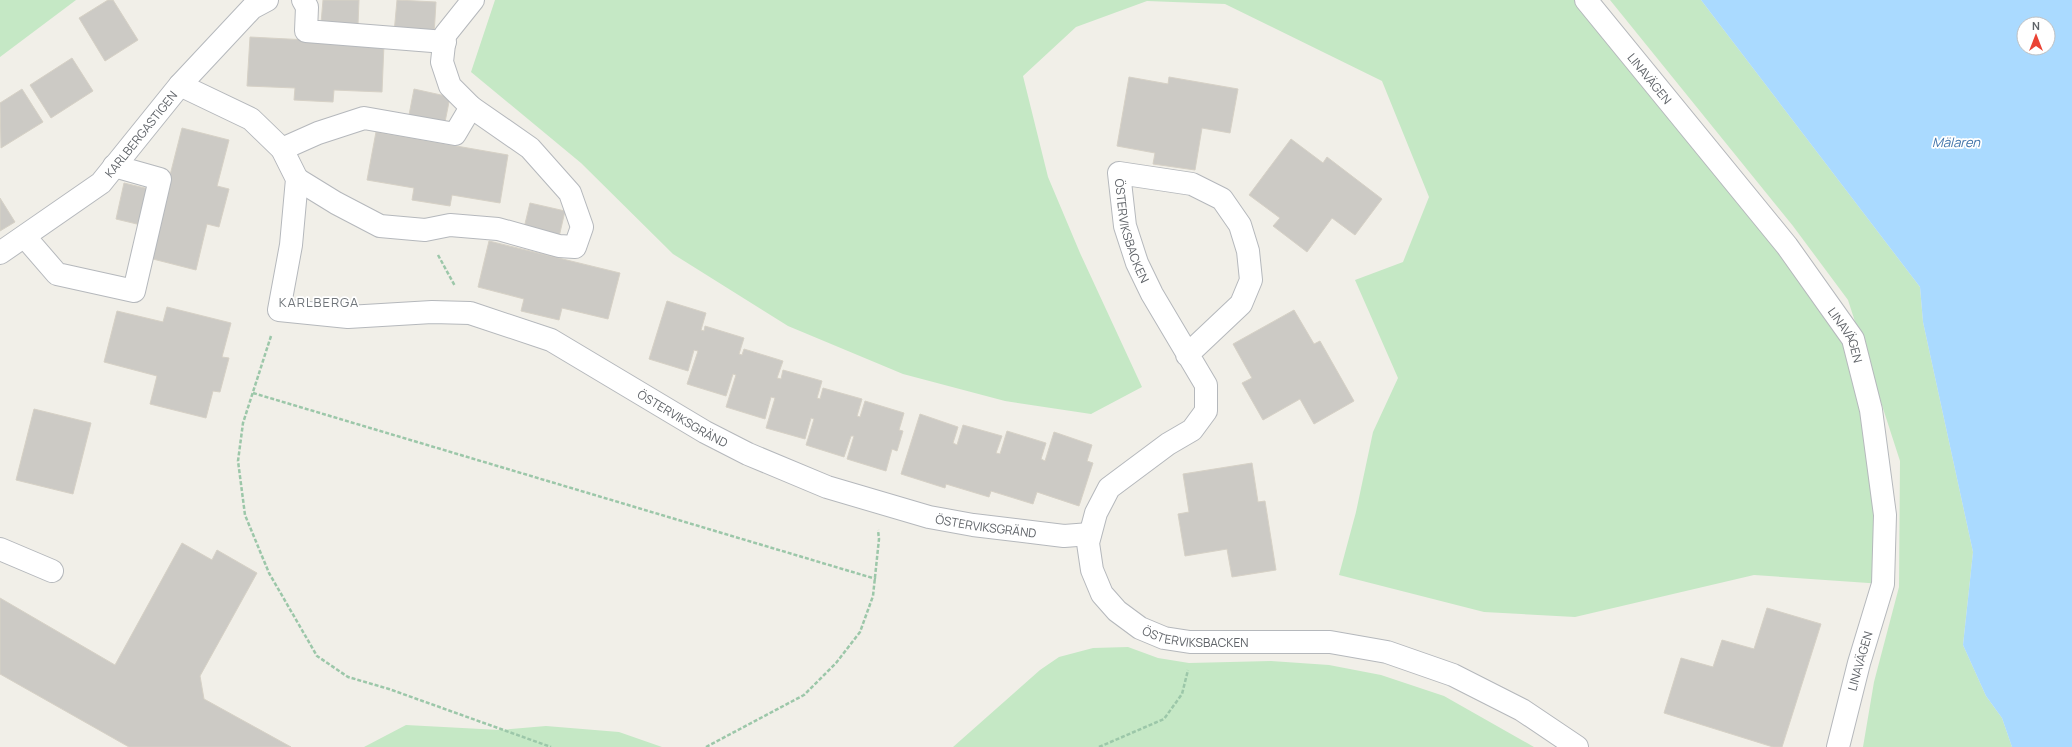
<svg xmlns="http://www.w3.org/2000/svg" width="2072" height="747" font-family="Manrope,sans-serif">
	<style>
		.green { fill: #c5e8c5 }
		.water { fill: #aadaff; fill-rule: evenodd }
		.building { fill: #cccac5; stroke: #d6d1c6 }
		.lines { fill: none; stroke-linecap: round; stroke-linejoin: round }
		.minor-casing { stroke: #b5b8bc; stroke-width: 24 }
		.path { stroke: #9cc7a9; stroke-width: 2.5; stroke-dasharray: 4 2; stroke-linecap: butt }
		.minor { stroke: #fff; stroke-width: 22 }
		.labels { text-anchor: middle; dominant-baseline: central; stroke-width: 3.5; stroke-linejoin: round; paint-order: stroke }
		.street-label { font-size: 12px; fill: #5f6368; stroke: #fff }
		.water-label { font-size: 13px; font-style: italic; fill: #4174aa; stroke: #fff }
		.neighbourhood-label { font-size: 13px; letter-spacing: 1px; fill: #70757a; stroke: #fff }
	</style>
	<rect width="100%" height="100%" fill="#f1efe8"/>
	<path class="green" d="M 0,0 L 76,0 L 0,57 Z
		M 495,0 L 1586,0 L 1853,339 L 1883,584 L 1754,575 L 1575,617 L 1484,612 L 1339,575 L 1356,512 L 1373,432 L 1398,378 L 1355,280 L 1403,262 L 1429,197 L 1382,81 L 1225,4 L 1147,1 L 1076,27 L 1023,76 L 1048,177 L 1080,253 L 1142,387 L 1091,414 L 1005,401 L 903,374 L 788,326 L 673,254 L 581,163 L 471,72 Z
		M 1610,0 L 1701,0 L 1920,287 L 1923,322 L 1973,552 L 1963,645 L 1986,696 L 2002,718 L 2012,747 L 1863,747 L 1874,682 L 1899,587 L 1900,461 L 1848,300 L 1793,226 Z
		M 1128,647 L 1158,658 L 1189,663 L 1271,661 L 1329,665 L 1381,675 L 1444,696 L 1534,747 L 953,747 L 1040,670 L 1059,657 L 1093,648 Z
		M 406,725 L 500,730 L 546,726 L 619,732 L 662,747 L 364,747 Z"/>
	<path class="water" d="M 1701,0 L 2072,0 L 2072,747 L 2012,747 L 2002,718 L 1986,696 L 1963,645 L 1973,552 L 1923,322 L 1920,287 ZM 2024,24 L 2048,24 L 2048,48 L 2024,48 Z"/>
	<path class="building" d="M 108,0 L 113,0 L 138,40 L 105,61 L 79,18 Z
		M 323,0 L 359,0 L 358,25 L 321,23 Z
		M 397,0 L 436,2 L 434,35 L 394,33 Z
		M 250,37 L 384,44 L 382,92 L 334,90 L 333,102 L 294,100 L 295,88 L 247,86 Z
		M 72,58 L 93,91 L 51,118 L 30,85 Z
		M 1129,77 L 1168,84 L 1169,77 L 1238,89 L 1230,133 L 1202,128 L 1195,170 L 1153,164 L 1155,153 L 1117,146 Z
		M 22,89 L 43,122 L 1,148 L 0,103 Z
		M 414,89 L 450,97 L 445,122 L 409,115 Z
		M 182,128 L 229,140 L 217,186 L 229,189 L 219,227 L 207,224 L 196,270 L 149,258 Z
		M 376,132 L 508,155 L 500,203 L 452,195 L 450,206 L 412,200 L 414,188 L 367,180 Z
		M 1291,139 L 1323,163 L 1327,157 L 1382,199 L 1355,235 L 1332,218 L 1307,252 L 1273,226 L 1280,218 L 1249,195 Z
		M 124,183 L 149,189 L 141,225 L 116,219 Z
		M 0,198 L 15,222 L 0,231 Z
		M 530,203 L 565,211 L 559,237 L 524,228 Z
		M 489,241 L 620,273 L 608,319 L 562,308 L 559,320 L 521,311 L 524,299 L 478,287 Z
		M 667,301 L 706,313 L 701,330 L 704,331 L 705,326 L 744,338 L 739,354 L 742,355 L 744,349 L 783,361 L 777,378 L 781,379 L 783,370 L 822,381 L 817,398 L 820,399 L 823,388 L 862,399 L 857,416 L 860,417 L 865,401 L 904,413 L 899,430 L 903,431 L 897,451 L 892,449 L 886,471 L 847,459 L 854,436 L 851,436 L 844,457 L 806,445 L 814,419 L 811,418 L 805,439 L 766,428 L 775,398 L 771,397 L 765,419 L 726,407 L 736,375 L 733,374 L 726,396 L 687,384 L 698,351 L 694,350 L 688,371 L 649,359 Z
		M 167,307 L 231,323 L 222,357 L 229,358 L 220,392 L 213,391 L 206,418 L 150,404 L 157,376 L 104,362 L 117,311 L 163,322 Z
		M 1294,310 L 1314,344 L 1320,341 L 1354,401 L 1314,424 L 1300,399 L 1263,420 L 1242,383 L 1252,378 L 1233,344 Z
		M 34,409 L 91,423 L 73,494 L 16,480 Z
		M 920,414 L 958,427 L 953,443 L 957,445 L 963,425 L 1002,436 L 996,453 L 1000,454 L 1007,431 L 1046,443 L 1041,459 L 1045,461 L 1054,432 L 1092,445 L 1087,461 L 1093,463 L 1079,506 L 1037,492 L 1033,504 L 991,491 L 989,497 L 946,484 L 945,488 L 901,474 Z
		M 1252,463 L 1258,502 L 1265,501 L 1276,570 L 1232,577 L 1227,549 L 1185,556 L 1178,514 L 1189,512 L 1183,474 Z
		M 182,543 L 212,560 L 217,550 L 257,573 L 200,676 L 204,699 L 291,747 L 129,747 L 0,674 L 0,598 L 115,665 Z
		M 1767,608 L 1821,624 L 1782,747 L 1773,747 L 1664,713 L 1681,658 L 1713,667 L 1722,640 L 1754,649 Z"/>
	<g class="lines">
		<g class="minor-casing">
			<g id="minor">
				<path d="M 303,0 L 307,7 L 306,31 L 445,42"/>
				<path id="s1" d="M 1586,0 L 1787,246 L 1853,339 L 1871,410 L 1885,515 L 1883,584 L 1859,663 L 1838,747"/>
				<path id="s2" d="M 180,85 L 251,119 L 282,149 L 297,179 L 291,245 L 279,310 L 348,317 L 432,312 L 470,313 L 551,340 L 705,432 L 748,454 L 827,487 L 929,517 L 973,525 L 1064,536 L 1090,534"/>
				<path d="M 282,149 L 318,133 L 364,118 L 455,134 L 471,107"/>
				<path d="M 297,179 L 336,203 L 380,226 L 425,230 L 450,225 L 498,229 L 559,246 L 575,247 L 582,227 L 570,193 L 530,148 L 471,107 L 450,86 L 442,62 L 445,35 L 473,0"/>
				<path d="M 25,237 L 57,274 L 134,291 L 160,179 L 114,166"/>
				<path id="s3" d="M 0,253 L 101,183 L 180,85 L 252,8 L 267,0"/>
				<path id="s4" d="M 1187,355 L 1241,304 L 1251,280 L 1248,251 L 1240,225 L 1222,199 L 1192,184 L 1119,173 L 1125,226 L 1137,263 L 1152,294 L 1206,385 L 1206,411 L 1192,430 L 1168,444 L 1109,488 L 1096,513 L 1088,543 L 1092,570 L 1102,594 L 1117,611 L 1140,628 L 1164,638 L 1190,642 L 1330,642 L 1387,652 L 1453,675 L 1522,710 L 1577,747"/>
				<path d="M 0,549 L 52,571"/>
			</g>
		</g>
		<path class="path" d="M 438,255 L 455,286
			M 271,336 L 243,423 L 238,461 L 245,515 L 269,573 L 317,656 L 348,677 L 389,689 L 551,747
			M 253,393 L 876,579
			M 706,747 L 804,695 L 836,663 L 860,632 L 873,596 L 879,539 L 878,530
			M 1099,747 L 1164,719 L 1182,694 L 1188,670"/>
		<use href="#minor" class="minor"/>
	</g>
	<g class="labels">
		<g class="street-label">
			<text stroke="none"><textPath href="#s1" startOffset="101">LINAVÄGEN</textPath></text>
			<text stroke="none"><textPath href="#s3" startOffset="186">KARLBERGASTIGEN</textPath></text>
			<text stroke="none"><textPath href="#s4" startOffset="355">ÖSTERVIKSBACKEN</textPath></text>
			<text stroke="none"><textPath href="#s1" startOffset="425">LINAVÄGEN</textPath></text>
			<text stroke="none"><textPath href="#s2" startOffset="718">ÖSTERVIKSGRÄND</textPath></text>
			<text stroke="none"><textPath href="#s2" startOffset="1042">ÖSTERVIKSGRÄND</textPath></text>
			<text stroke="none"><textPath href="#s4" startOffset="900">ÖSTERVIKSBACKEN</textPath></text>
			<text transform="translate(1860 661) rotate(-74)">LINAVÄGEN</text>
		</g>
		<g class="water-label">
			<text x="1956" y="142">Mälaren</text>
		</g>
		<g class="neighbourhood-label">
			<text x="319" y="302">KARLBERGA</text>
		</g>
	</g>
	<g transform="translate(2036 36)"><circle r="19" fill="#ffffff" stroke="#bfc1c3"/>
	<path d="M0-3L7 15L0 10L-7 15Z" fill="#ea4335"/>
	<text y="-6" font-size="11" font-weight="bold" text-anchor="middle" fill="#5f6368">N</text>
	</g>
</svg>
